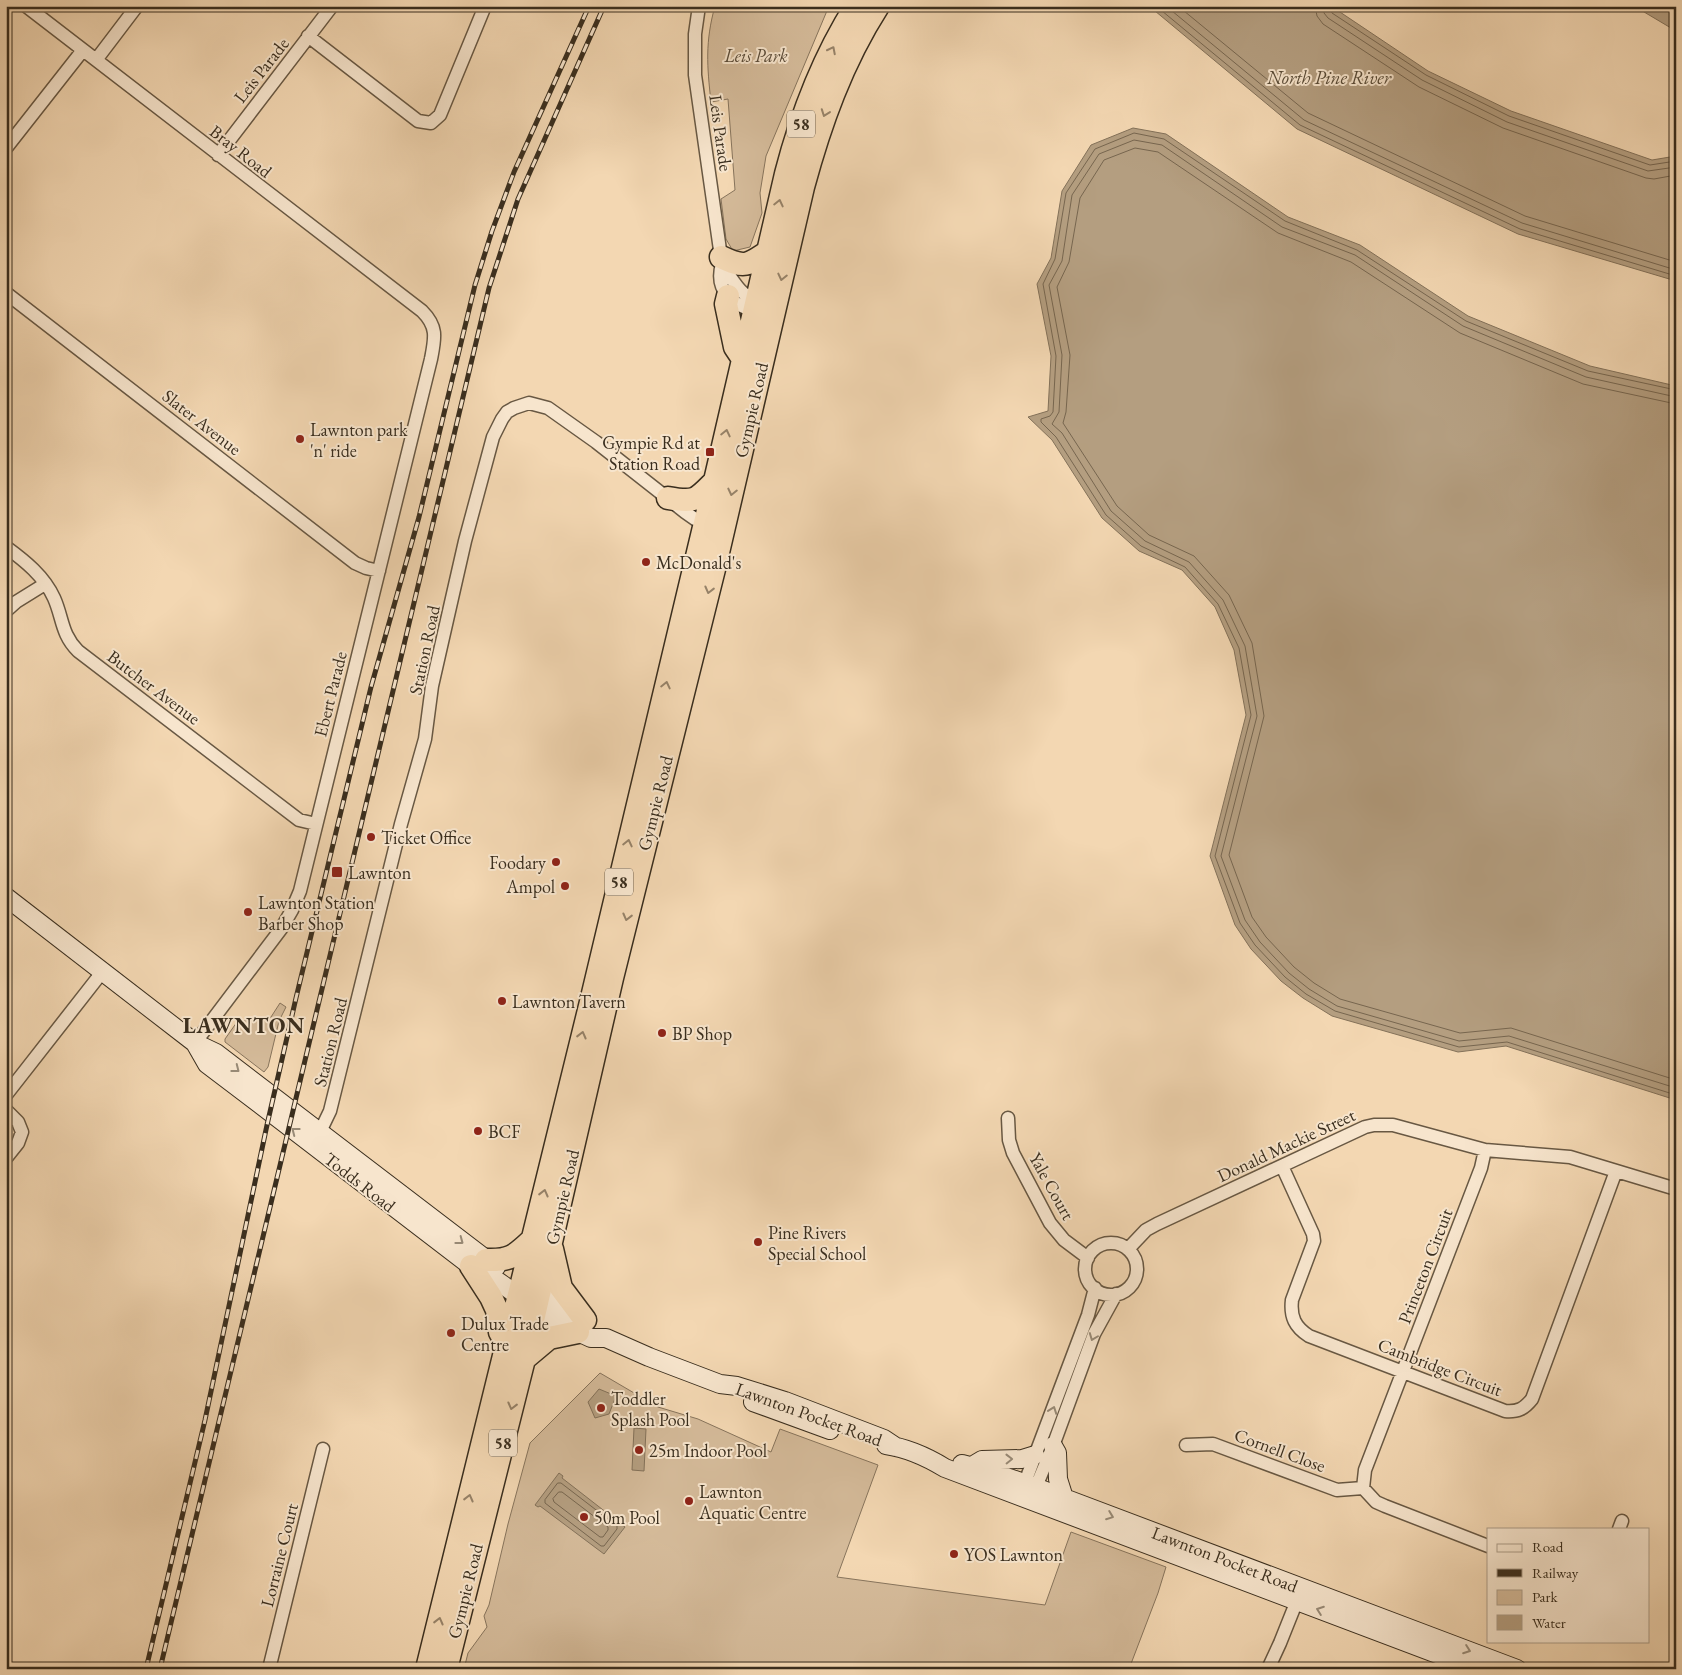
<svg xmlns="http://www.w3.org/2000/svg" width="1682" height="1675" font-family="'EB Garamond',serif">
	<style>
		.green { fill: #d4ba99; stroke: #87745c }
		.water { fill: #b49e80; stroke: #837159 }
		.lines { fill: none; stroke-linecap: round; stroke-linejoin: round }
		.shore { stroke: #77664f; stroke-width: 1 }
		.street-casing { stroke: #685843; stroke-width: 15 }
		.secondary-casing { stroke: #3a2e1e; stroke-width: 20 }
		.highway-casing { stroke: #3a2e1e; stroke-width: 25 }
		.street { stroke: #f7e5cd; stroke-width: 12 }
		.secondary { stroke: #f7e5cd; stroke-width: 18 }
		.highway { stroke: #f3d7b2; stroke-width: 22 }
		.rail-casing { stroke: #3a2e1e; stroke-width: 5 }
		.rail { stroke: #f7e5cd; stroke-width: 3; stroke-dasharray: 9; stroke-linecap: butt }
		.oneway { stroke: #968268 }
		.oneway2 { stroke: #988a76 }
		.poi-dot { fill: #8f2418; stroke: #f7e5cd; stroke-width: 2 }
		.labels { text-anchor: middle; dominant-baseline: central; stroke-width: 4; stroke-linejoin: round; paint-order: stroke }
		.shield { fill: #f7e5cd; stroke: #736552; stroke-width: 1 }
		.shield-label { font-size: 16px; font-weight: bold; fill: #3a2e1e }
		.park-label { font-size: 18px; font-style: italic; fill: #594a37; stroke: #f7e5cd }
		.street-label { font-size: 18px; fill: #3a2e1e; stroke: #f7e5cd }
		.poi-label { font-size: 18px; fill: #3a2e1e; stroke: #f7e5cd; text-anchor: start }
		.water-label { font-size: 19px; font-style: italic; fill: #584a36; stroke: #f7e5cd }
		.district-label { font-size: 22px; font-weight: bold; letter-spacing: 1px; fill: #3a2e1e; stroke: #f7e5cd }
	</style>
	<rect width="100%" height="100%" fill="#f3d7b2"/>
	<filter id="stains"><feTurbulence type="fractalNoise" baseFrequency=".004" numOctaves="4"/><feColorMatrix values="0 0 0 0 .2 0 0 0 0 .09 0 0 0 0 .02 0 0 0 .5 -.17"/></filter>
	<radialGradient id="worn" r=".72"><stop offset=".6" stop-color="#630" stop-opacity="0"/><stop offset="1" stop-color="#630" stop-opacity=".3"/></radialGradient>
	<path class="green" d="M 715,6 L 829,6 L 766,156 L 760,193 L 762,213 L 750,247 L 733,251 L 726,239 L 721,199 L 735,190 L 728,99 L 711,102 C 707,66 705,42 715,6 Z
		M 280,1003 L 286,1007 L 279,1021 L 268,1067 L 264,1072 L 225,1042 L 225,1039 L 237,1022 L 250,1020 L 266,1020 L 271,1017 Z
		M 600,1373 L 658,1407 L 698,1419 L 771,1452 L 780,1429 L 878,1465 L 837,1577 L 1045,1605 L 1071,1532 L 1166,1567 L 1158,1593 L 1129,1669 L 464,1669 L 468,1653 L 487,1627 L 484,1616 L 489,1605 L 508,1524 L 530,1443 Z"/>
	<path class="water" d="M 1149,6 L 1331,6 L 1428,71 L 1511,111 L 1652,160 L 1676,156 L 1676,281 L 1518,234 L 1297,129 Z
		M 1634,6 L 1676,6 L 1676,31 Z
		M 1133,128 L 1166,134 L 1288,217 L 1360,245 L 1468,316 L 1590,366 L 1676,386 L 1676,1100 L 1506,1046 L 1458,1052 L 1332,1016 L 1303,998 L 1281,981 L 1251,949 L 1235,925 L 1210,856 L 1246,715 L 1234,650 L 1215,607 L 1182,570 L 1139,551 L 1102,518 L 1052,440 L 1028,417 L 1048,411 L 1051,356 L 1037,284 L 1051,258 L 1062,191 L 1091,145 Z
		M 599,1389 L 616,1396 L 609,1414 L 595,1418 L 588,1402 Z
		M 634,1428 L 646,1429 L 644,1471 L 632,1470 Z
		M 559,1473 L 563,1476 L 562,1478 L 625,1527 L 604,1554 L 540,1506 L 538,1507 L 535,1505 Z"/>
	<g class="lines">
		<path class="shore" d="M 1156,6 L 1300,125 L 1520,229 L 1676,276
			M 1166,6 L 1304,120 L 1522,223 L 1676,270
			M 1178,6 L 1308,113 L 1525,216 L 1676,262
			M 1315,6 L 1317,16 L 1323,24 L 1419,87 L 1503,128 L 1646,178 L 1654,179 L 1676,175
			M 1323,6 L 1324,13 L 1328,18 L 1422,80 L 1507,122 L 1648,171 L 1676,167
			M 1329,6 L 1332,13 L 1426,75 L 1509,116 L 1650,165 L 1676,161
			M 1676,390 L 1588,371 L 1466,321 L 1357,250 L 1285,221 L 1164,139 L 1134,133 L 1095,149 L 1066,193 L 1055,259 L 1043,284 L 1056,356 L 1053,412 L 1050,416 L 1041,419 L 1041,422 L 1056,437 L 1106,515 L 1141,546 L 1185,567 L 1218,604 L 1239,648 L 1251,715 L 1215,856 L 1240,923 L 1255,945 L 1285,977 L 1306,994 L 1335,1011 L 1459,1047 L 1507,1042 L 1676,1095
			M 1676,397 L 1586,377 L 1463,326 L 1355,255 L 1282,227 L 1162,145 L 1134,140 L 1099,154 L 1072,195 L 1062,261 L 1049,285 L 1062,355 L 1059,412 L 1052,424 L 1062,433 L 1111,511 L 1145,541 L 1189,562 L 1223,600 L 1245,646 L 1257,716 L 1221,856 L 1245,920 L 1260,942 L 1289,973 L 1309,989 L 1337,1006 L 1459,1041 L 1509,1036 L 1676,1088
			M 1676,404 L 1583,384 L 1460,333 L 1351,262 L 1278,233 L 1158,152 L 1135,148 L 1104,160 L 1080,198 L 1069,262 L 1057,287 L 1070,355 L 1066,412 L 1063,423 L 1117,506 L 1149,535 L 1194,556 L 1229,595 L 1252,643 L 1264,716 L 1229,855 L 1252,917 L 1266,937 L 1294,967 L 1314,983 L 1340,999 L 1460,1033 L 1511,1028 L 1676,1080
			M 558,1483 L 561,1483 L 617,1526 L 617,1529 L 604,1546 L 601,1546 L 545,1503 L 545,1500 Z
			M 559,1492 L 562,1492 L 608,1527 L 608,1530 L 603,1537 L 600,1537 L 554,1502 L 553,1499 Z"/>
		<g class="street-casing">
			<path id="street" d="M 26,6 L 422,311 C 438,327 435,338 431,359 L 300,891 L 292,910 L 281,929 L 195,1043
				M 699,6 L 695,34 L 695,75 L 722,264 C 714,292 734,306 758,312
				M 308,36 L 418,121 L 431,123 L 440,115 L 485,6
				M 96,60 L 137,6
				M 6,148 L 83,50
				M 218,155 L 332,6
				M 722,264 C 733,281 741,297 762,304
				M 6,293 L 355,563 L 366,568 L 379,571
				M 6,547 C 25,561 44,576 54,598 C 63,618 61,634 78,651 L 299,820 L 316,824
				M 6,611 L 16,602 L 45,584
				M 6,1095 L 103,971
				M 6,1110 L 18,1122 L 22,1132 L 18,1143 L 6,1158
				M 1008,1118 L 1009,1140 L 1013,1153 L 1050,1223 L 1064,1240 L 1088,1258
				M 317,1138 L 330,1111 L 401,824 L 425,739 L 432,686 L 465,541 L 493,437 L 502,419 L 507,412 L 514,408 L 529,403 L 548,408 L 596,442 L 685,512 L 695,519 L 711,523
				M 1485,1150 L 1481,1168 L 1365,1470 L 1363,1488 L 1376,1502 L 1385,1506 L 1488,1546
				M 1282,1166 L 1313,1234 L 1314,1241 L 1292,1300 C 1290,1317 1295,1327 1309,1336 L 1505,1411 C 1518,1412 1524,1409 1532,1399 L 1616,1171
				M1085 1269a26 26 0 1 1 52 0a26 26 0 1 1-52 0Z
				M 1128,1249 L 1146,1230 L 1157,1224 L 1365,1127 L 1374,1125 L 1393,1125 L 1485,1150 L 1570,1157 L 1676,1189
				M 1186,1445 L 1213,1444 L 1337,1490 L 1363,1488
				M 1026,1490 L 1027,1477 L 1088,1315 L 1095,1288
				M 1033,1494 L 1053,1446 L 1094,1334 L 1116,1294
				M 1619,1529 L 1622,1521
				M 269,1669 L 323,1449
				M 1268,1669 L 1280,1643 L 1300,1593"/>
		</g>
		<g class="secondary-casing">
			<path id="secondary" d="M 6,897 L 195,1043 L 216,1053 L 496,1267
				M 195,1043 L 207,1064 L 240,1089 L 471,1266 L 496,1280 L 554,1321 L 578,1332 L 591,1338 L 606,1338 L 649,1357 L 720,1384 L 737,1386 L 785,1401 L 884,1439 L 896,1447
				M 528,1288 L 582,1318
				M 753,1402 L 830,1430
				M 886,1445 C 907,1448 927,1457 945,1468 L 1477,1669
				M 1053,1446 L 1057,1453 L 1058,1479 L 1064,1498
				M 962,1464 L 985,1470 L 1027,1484 L 1517,1669
				M 972,1466 L 982,1460 L 1022,1459 L 1035,1455"/>
		</g>
		<g class="highway-casing">
			<path id="highway" d="M 721,257 C 744,268 748,266 769,251
				M 728,296 L 726,304 L 735,347 L 743,359
				M 668,498 C 696,503 696,500 715,481
				M 552,1249 L 561,1288 L 585,1320
				M 486,1260 C 510,1261 515,1256 532,1240
				M 471,1266 L 491,1297 L 497,1310 L 500,1332 L 506,1343
				M 524,1359 L 549,1338 L 578,1332
				M 427,1669 L 591,1002 L 715,481 L 786,174 C 801,116 823,58 856,6
				M 446,1669 L 524,1359 L 612,978 L 716,561 L 803,187 C 820,124 842,62 878,6"/>
		</g>
		<use href="#street" class="street"/>
		<use href="#secondary" class="secondary"/>
		<use href="#highway" class="highway"/>
		<g class="rail-casing">
			<path id="rail" d="M 146,1669 L 205,1420 L 267,1125 L 296,998 L 371,687 L 419,517 L 475,285 L 492,231 L 514,172 L 589,6
				M 160,1669 L 489,288 L 518,199 L 604,6"/>
		</g>
		<use href="#rail" class="rail"/>
	</g>
	<defs><path id="oneway-chevron" d="M-2-3.5L2.5 0L-2 3.5" fill="none" stroke-width="1.6" stroke-linecap="round" stroke-linejoin="round" transform="scale(1.25)"/></defs>
	<g class="oneway">
		<use href="#oneway-chevron" transform="translate(832 50) rotate(-63)"/>
		<use href="#oneway-chevron" transform="translate(825 113) rotate(110)"/>
		<use href="#oneway-chevron" transform="translate(779 203) rotate(-77)"/>
		<use href="#oneway-chevron" transform="translate(782 277) rotate(103)"/>
		<use href="#oneway-chevron" transform="translate(726 433) rotate(-77)"/>
		<use href="#oneway-chevron" transform="translate(732 492) rotate(103)"/>
		<use href="#oneway-chevron" transform="translate(709 590) rotate(104)"/>
		<use href="#oneway-chevron" transform="translate(666 685) rotate(-77)"/>
		<use href="#oneway-chevron" transform="translate(628 843) rotate(-77)"/>
		<use href="#oneway-chevron" transform="translate(627 917) rotate(104)"/>
		<use href="#oneway-chevron" transform="translate(582 1035) rotate(-76)"/>
		<use href="#oneway-chevron" transform="translate(544 1193) rotate(-76)"/>
		<use href="#oneway-chevron" transform="translate(512 1406) rotate(104)"/>
		<use href="#oneway-chevron" transform="translate(469 1498) rotate(-76)"/>
		<use href="#oneway-chevron" transform="translate(439 1621) rotate(-76)"/>
	</g>
	<g class="oneway2">
		<use href="#oneway-chevron" transform="translate(236 1069) rotate(38)"/>
		<use href="#oneway-chevron" transform="translate(295 1131) rotate(-142)"/>
		<use href="#oneway-chevron" transform="translate(460 1241) rotate(37)"/>
		<use href="#oneway-chevron" transform="translate(1093 1337) rotate(111)"/>
		<use href="#oneway-chevron" transform="translate(1053 1410) rotate(-70)"/>
		<use href="#oneway-chevron" transform="translate(1009 1459) rotate(-1)"/>
		<use href="#oneway-chevron" transform="translate(1110 1516) rotate(21)"/>
		<use href="#oneway-chevron" transform="translate(1320 1610) rotate(-160)"/>
		<use href="#oneway-chevron" transform="translate(1467 1650) rotate(20)"/>
	</g>
	<g class="poi-dot">
		<circle cx="300" cy="439" r="5"/>
		<rect x="705" y="447" width="10" height="10" rx="2.5"/>
		<circle cx="646" cy="562" r="5"/>
		<circle cx="371" cy="837" r="5"/>
		<circle cx="556" cy="862" r="5"/>
		<rect x="331" y="866" width="12" height="12" rx="2.5"/>
		<circle cx="565" cy="886" r="5"/>
		<circle cx="248" cy="912" r="5"/>
		<circle cx="502" cy="1001" r="5"/>
		<circle cx="662" cy="1033" r="5"/>
		<circle cx="478" cy="1131" r="5"/>
		<circle cx="758" cy="1242" r="5"/>
		<circle cx="451" cy="1333" r="5"/>
		<circle cx="601" cy="1408" r="5"/>
		<circle cx="639" cy="1450" r="5"/>
		<circle cx="689" cy="1501" r="5"/>
		<circle cx="584" cy="1517" r="5"/>
		<circle cx="954" cy="1554" r="5"/>
	</g>
	<g class="labels">
		<g class="shield">
			<rect x="787" y="110.5" width="28" height="27" rx="4"/>
			<rect x="605" y="868.5" width="28" height="27" rx="4"/>
			<rect x="489" y="1429.5" width="28" height="27" rx="4"/>
		</g>
		<g class="shield-label">
			<text x="801" y="124">58</text>
			<text x="619" y="882">58</text>
			<text x="503" y="1443">58</text>
		</g>
		<g class="park-label">
			<text x="756" y="55">Leis Park</text>
		</g>
		<g class="street-label">
			<text transform="translate(261 70) rotate(-52)">Leis Parade</text>
			<text transform="translate(721 133) rotate(82)">Leis Parade</text>
			<text transform="translate(241 151) rotate(38)">Bray Road</text>
			<text transform="translate(751 410) rotate(-77)">Gympie Road</text>
			<text transform="translate(202 422) rotate(38)">Slater Avenue</text>
			<text transform="translate(424 650) rotate(-78)">Station Road</text>
			<text transform="translate(154 687) rotate(37)">Butcher Avenue</text>
			<text transform="translate(330 694) rotate(-76)">Ebert Parade</text>
			<text transform="translate(655 803) rotate(-76)">Gympie Road</text>
			<text transform="translate(330 1042) rotate(-76)">Station Road</text>
			<text transform="translate(1286 1145) rotate(-25)">Donald Mackie Street</text>
			<text transform="translate(360 1182) rotate(38)">Todds Road</text>
			<text transform="translate(1052 1186) rotate(61)">Yale Court</text>
			<text transform="translate(562 1197) rotate(-77)">Gympie Road</text>
			<text transform="translate(1425 1266) rotate(-69)">Princeton Circuit</text>
			<text transform="translate(1440 1367) rotate(21)">Cambridge Circuit</text>
			<text transform="translate(809 1414) rotate(20)">Lawnton Pocket Road</text>
			<text transform="translate(1280 1450) rotate(20)">Cornell Close</text>
			<text transform="translate(279 1555) rotate(-76)">Lorraine Court</text>
			<text transform="translate(1225 1559) rotate(21)">Lawnton Pocket Road</text>
			<text transform="translate(465 1591) rotate(-76)">Gympie Road</text>
		</g>
		<g class="poi-label">
			<text x="310" y="429">Lawnton park<tspan x="310" dy="21">'n' ride</tspan></text>
			<text x="700" y="442" text-anchor="end">Gympie Rd at<tspan x="700" dy="21">Station Road</tspan></text>
			<text x="656" y="562">McDonald's</text>
			<text x="381" y="837">Ticket Office</text>
			<text x="546" y="862" text-anchor="end">Foodary</text>
			<text x="348" y="872">Lawnton</text>
			<text x="555" y="886" text-anchor="end">Ampol</text>
			<text x="258" y="902">Lawnton Station<tspan x="258" dy="21">Barber Shop</tspan></text>
			<text x="512" y="1001">Lawnton Tavern</text>
			<text x="672" y="1033">BP Shop</text>
			<text x="488" y="1131">BCF</text>
			<text x="768" y="1232">Pine Rivers<tspan x="768" dy="21">Special School</tspan></text>
			<text x="461" y="1323">Dulux Trade<tspan x="461" dy="21">Centre</tspan></text>
			<text x="611" y="1398">Toddler<tspan x="611" dy="21">Splash Pool</tspan></text>
			<text x="649" y="1450">25m Indoor Pool</text>
			<text x="699" y="1491">Lawnton<tspan x="699" dy="21">Aquatic Centre</tspan></text>
			<text x="594" y="1517">50m Pool</text>
			<text x="964" y="1554">YOS Lawnton</text>
		</g>
		<g class="water-label">
			<text x="1329" y="77">North Pine River</text>
		</g>
		<g class="district-label">
			<text x="244" y="1025">LAWNTON</text>
		</g>
	</g>
	<rect width="1682" height="1675" fill="none" stroke="#f3d7b2" stroke-width="25"/>
	<rect x="8" y="8" width="1667" height="1660" fill="none" stroke="#3a2e1e" stroke-width="2.5"/>
	<rect x="12" y="12" width="1657" height="1650" fill="none" stroke="#3a2e1e"/>
	<rect x="1487" y="1528" width="162" height="115" fill="#f7e5cd" stroke="#ab9c87"/>
	<rect x="1497" y="1544" width="25" height="8" fill="#f7e5cd" stroke="#ab9c87"/>
	<text x="1532" y="1552" font-size="15" fill="#3a2e1e">Road</text>
	<rect x="1497" y="1569" width="25" height="8" fill="#3a2e1e" stroke="#ab9c87"/>
	<text x="1532" y="1578" font-size="15" fill="#3a2e1e">Railway</text>
	<rect x="1497" y="1590" width="25" height="15" fill="#d4ba99" stroke="#ab9c87"/>
	<text x="1532" y="1602" font-size="15" fill="#3a2e1e">Park</text>
	<rect x="1497" y="1615" width="25" height="15" fill="#b49e80" stroke="#ab9c87"/>
	<text x="1532" y="1628" font-size="15" fill="#3a2e1e">Water</text>
	<rect width="100%" height="100%" filter="url(#stains)"/>
	<rect width="100%" height="100%" fill="url(#worn)"/>
</svg>
